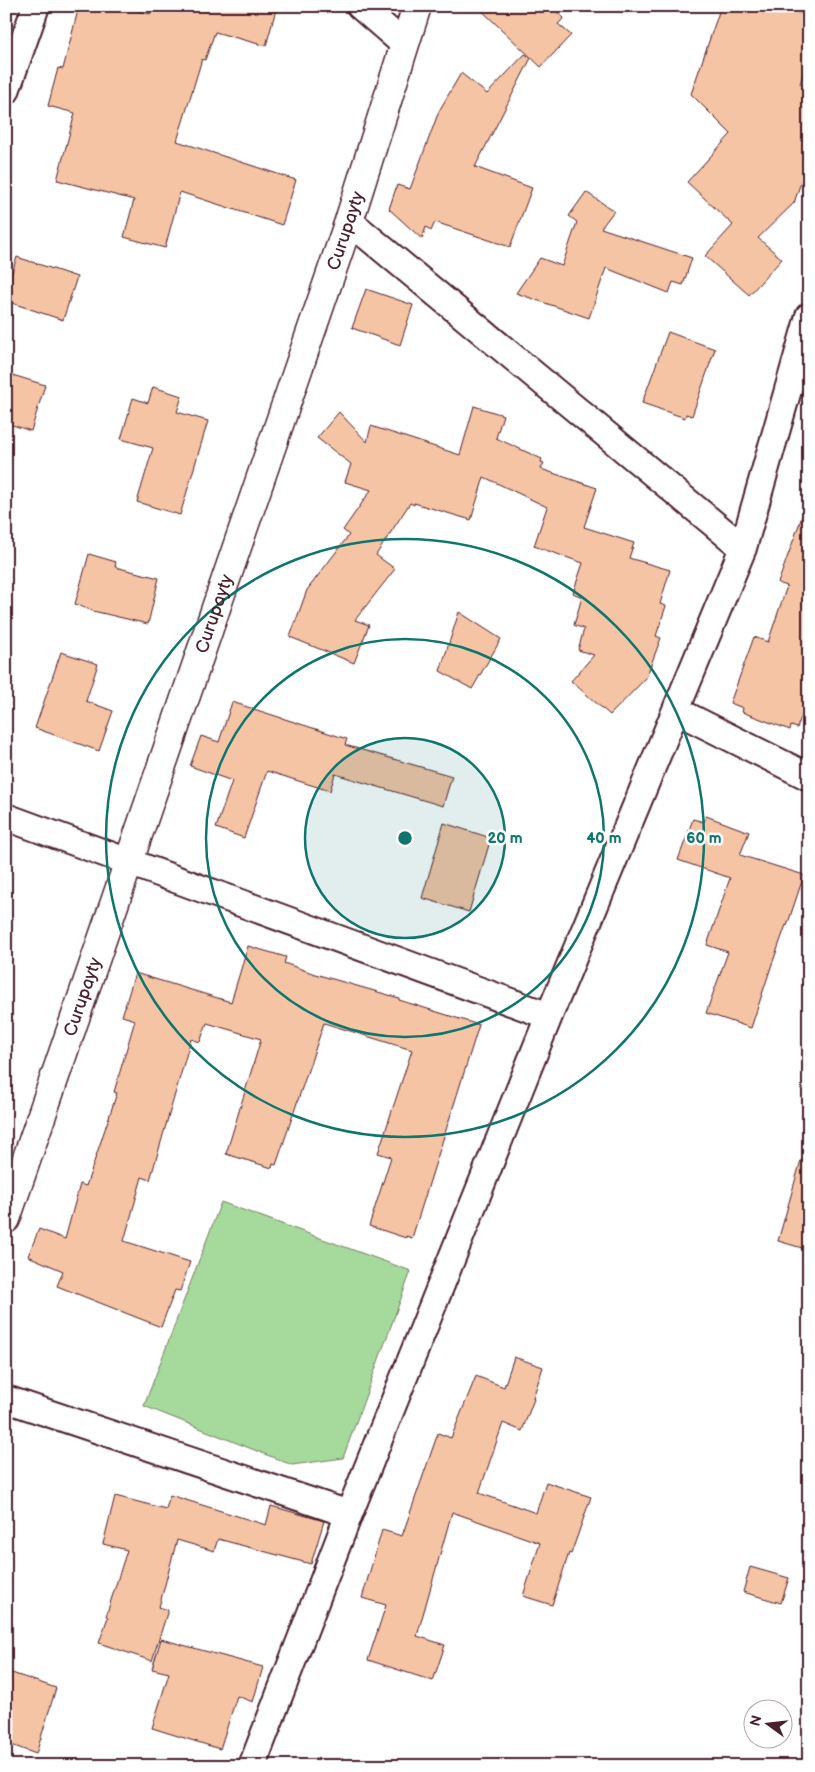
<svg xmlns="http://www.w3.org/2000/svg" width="815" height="1772" font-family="'Balsamiq Sans',sans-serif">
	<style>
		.green { fill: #a6d99c; stroke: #787c64 }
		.building { fill: #f5c4a5; stroke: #4a1f2b }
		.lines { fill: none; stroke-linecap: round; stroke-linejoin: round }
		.street-casing { stroke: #4a1f2b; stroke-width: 30 }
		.secondary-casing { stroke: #4a1f2b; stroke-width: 31 }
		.street { stroke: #fff; stroke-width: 26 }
		.secondary { stroke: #fff; stroke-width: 28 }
		.ring { fill: none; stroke: #0f766e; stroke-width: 2.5 }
		.labels { text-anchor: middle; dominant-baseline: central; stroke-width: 5; stroke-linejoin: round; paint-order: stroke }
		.street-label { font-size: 18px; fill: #4a1f2b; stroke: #fff }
		.centre { fill: #0f766e; stroke: #fff; stroke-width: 2.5 }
		.ring-label { font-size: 15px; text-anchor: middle; font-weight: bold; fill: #0f766e; stroke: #fff; stroke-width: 5; stroke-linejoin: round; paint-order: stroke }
	</style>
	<rect width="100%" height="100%" fill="#fff"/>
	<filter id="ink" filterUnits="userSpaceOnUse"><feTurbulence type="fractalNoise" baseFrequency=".02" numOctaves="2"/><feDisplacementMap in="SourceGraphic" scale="10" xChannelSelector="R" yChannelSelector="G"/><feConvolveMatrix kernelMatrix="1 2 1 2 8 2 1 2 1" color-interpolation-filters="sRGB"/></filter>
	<g filter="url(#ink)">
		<path class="green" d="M 221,1202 L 411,1271 L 343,1458 L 292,1465 L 144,1406 Z"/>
		<path class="building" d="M 79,6 L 119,6 L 150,14 L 151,6 L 277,6 L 266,46 L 215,32 L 205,60 L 202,59 L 177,141 L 296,180 L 282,225 L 180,192 L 165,248 L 124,237 L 134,200 L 57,180 L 75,113 L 48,106 L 58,68 L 63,69 Z
			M 477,6 L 550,6 L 564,18 L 558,24 L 571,35 L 541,67 Z
			M 721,6 L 776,6 L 809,16 L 809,55 L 800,84 L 809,87 L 809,158 L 794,203 L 758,238 L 782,259 L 749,295 L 705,256 L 733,225 L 687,182 L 731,134 L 691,94 Z
			M 525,54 L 531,58 L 475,167 L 532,188 L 510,247 L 435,222 L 431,231 L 426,227 L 422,239 L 389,209 L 397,185 L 410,189 L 439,111 L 461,73 L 487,94 Z
			M 586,192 L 614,211 L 601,228 L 692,258 L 683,285 L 673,282 L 669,293 L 606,268 L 589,318 L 516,293 L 540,258 L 562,266 L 577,222 L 569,216 Z
			M 17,257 L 77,277 L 63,320 L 6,301 L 6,291 Z
			M 366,289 L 413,305 L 400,345 L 352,328 Z
			M 668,332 L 715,349 L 692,416 L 686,414 L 685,418 L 642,403 Z
			M 6,373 L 45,385 L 31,431 L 6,423 Z
			M 153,387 L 182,396 L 177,412 L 208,421 L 180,515 L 137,502 L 153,448 L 121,439 L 133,398 L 148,403 Z
			M 474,406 L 503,415 L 496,438 L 542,459 L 541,462 L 544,463 L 541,469 L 597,488 L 584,527 L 634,543 L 629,558 L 670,570 L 660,604 L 666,606 L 656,636 L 661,638 L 646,678 L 610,715 L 571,681 L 594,655 L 578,650 L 584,629 L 574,625 L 582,597 L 573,593 L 583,563 L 534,546 L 547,507 L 484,477 L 471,520 L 414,503 L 414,505 L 410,503 L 376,555 L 395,569 L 355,620 L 369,625 L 354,663 L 290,637 L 307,590 L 349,535 L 343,530 L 371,490 L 345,482 L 351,464 L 317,438 L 339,412 L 367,442 L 371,426 L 460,455 Z
			M 805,508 L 809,508 L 809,696 L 797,728 L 791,726 L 790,730 L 742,712 L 743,708 L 730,703 L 754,637 L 768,642 L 787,586 L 778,583 Z
			M 89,554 L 116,562 L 115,567 L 159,578 L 148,624 L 93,611 L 75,604 Z
			M 459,612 L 501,639 L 472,689 L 440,671 Z
			M 61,652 L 98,664 L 86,701 L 113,711 L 99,751 L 35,728 Z
			M 232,702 L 347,739 L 345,745 L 452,776 L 443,806 L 335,774 L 330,791 L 267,771 L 244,838 L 216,828 L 232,781 L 190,766 L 201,736 L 219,742 Z
			M 706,816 L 749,832 L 740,855 L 804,875 L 787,926 L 786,925 L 771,967 L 751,1028 L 706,1013 L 728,952 L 707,945 L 730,878 L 678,860 L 693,819 L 704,822 Z
			M 444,823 L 491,838 L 469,912 L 422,898 Z
			M 248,946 L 286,957 L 284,963 L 315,974 L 399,998 L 399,1000 L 479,1025 L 412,1238 L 406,1236 L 406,1238 L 369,1226 L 391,1157 L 378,1153 L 412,1050 L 324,1023 L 276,1165 L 273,1164 L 272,1168 L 226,1154 L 261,1039 L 207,1023 L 200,1042 L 191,1039 L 150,1180 L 142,1177 L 124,1241 L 190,1262 L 180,1291 L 175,1290 L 161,1327 L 57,1286 L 63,1271 L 28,1256 L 39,1229 L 65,1239 L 80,1184 L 86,1186 L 117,1093 L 114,1092 L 135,1020 L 122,1016 L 135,973 L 231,1002 Z
			M 801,1160 L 809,1161 L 809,1250 L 778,1241 Z
			M 514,1357 L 543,1367 L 533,1398 L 534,1399 L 522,1431 L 503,1423 L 479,1493 L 536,1513 L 546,1482 L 591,1497 L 571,1554 L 569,1553 L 552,1605 L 523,1596 L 540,1543 L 452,1512 L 417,1636 L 445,1645 L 433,1681 L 368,1660 L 386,1605 L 362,1598 L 382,1530 L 402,1536 L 438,1433 L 451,1438 L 476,1376 L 504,1387 Z
			M 170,1495 L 266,1525 L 271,1506 L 324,1521 L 311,1564 L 218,1539 L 214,1551 L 177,1540 L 159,1607 L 168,1610 L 152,1661 L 99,1643 L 108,1617 L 106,1616 L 127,1550 L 103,1544 L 115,1496 L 166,1509 Z
			M 750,1567 L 789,1578 L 781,1603 L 743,1592 Z
			M 161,1639 L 263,1667 L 253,1702 L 237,1696 L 220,1749 L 152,1728 L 169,1673 L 152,1669 Z
			M 6,1671 L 56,1688 L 36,1754 L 6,1743 Z"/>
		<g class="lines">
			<g class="street-casing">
				<path id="street" d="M 360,6 L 404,44
					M 6,91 L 36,6
					M 349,221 L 743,548
					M 677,711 L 809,777
					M 6,817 L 549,1016
					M 6,1399 L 349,1514
					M 252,1766 L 349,1514 L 549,1016 L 743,548 L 809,316"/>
			</g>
			<g class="secondary-casing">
				<g id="secondary">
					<path id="s1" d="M 6,1219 L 349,221 L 417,6"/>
				</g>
			</g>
			<use href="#street" class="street"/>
			<use href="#secondary" class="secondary"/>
		</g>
	</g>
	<circle cx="405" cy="838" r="100" fill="#0f766e" fill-opacity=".12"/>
	<g class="ring">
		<circle cx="405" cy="838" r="100"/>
		<circle cx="405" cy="838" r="199"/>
		<circle cx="405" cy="838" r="299"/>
	</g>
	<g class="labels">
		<g class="street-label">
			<text stroke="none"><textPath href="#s1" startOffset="1045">Curupayty</textPath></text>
			<text stroke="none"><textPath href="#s1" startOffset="640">Curupayty</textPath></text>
			<text stroke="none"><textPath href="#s1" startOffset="235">Curupayty</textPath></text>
		</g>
	</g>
	<circle cx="405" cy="838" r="8" class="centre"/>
	<g class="ring-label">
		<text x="505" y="843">20 m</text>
		<text x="604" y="843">40 m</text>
		<text x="704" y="843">60 m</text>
	</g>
	<rect width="815" height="1772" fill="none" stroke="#fff" stroke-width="25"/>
	<rect x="12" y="12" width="790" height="1747" fill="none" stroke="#4a1f2b" stroke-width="2" filter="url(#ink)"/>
	<g transform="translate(768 1724) rotate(285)"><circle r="24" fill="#ffffff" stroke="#b7a5aa"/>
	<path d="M0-4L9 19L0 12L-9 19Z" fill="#4a1f2b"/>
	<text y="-8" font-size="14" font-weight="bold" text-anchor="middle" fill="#4a1f2b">N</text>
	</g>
</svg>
